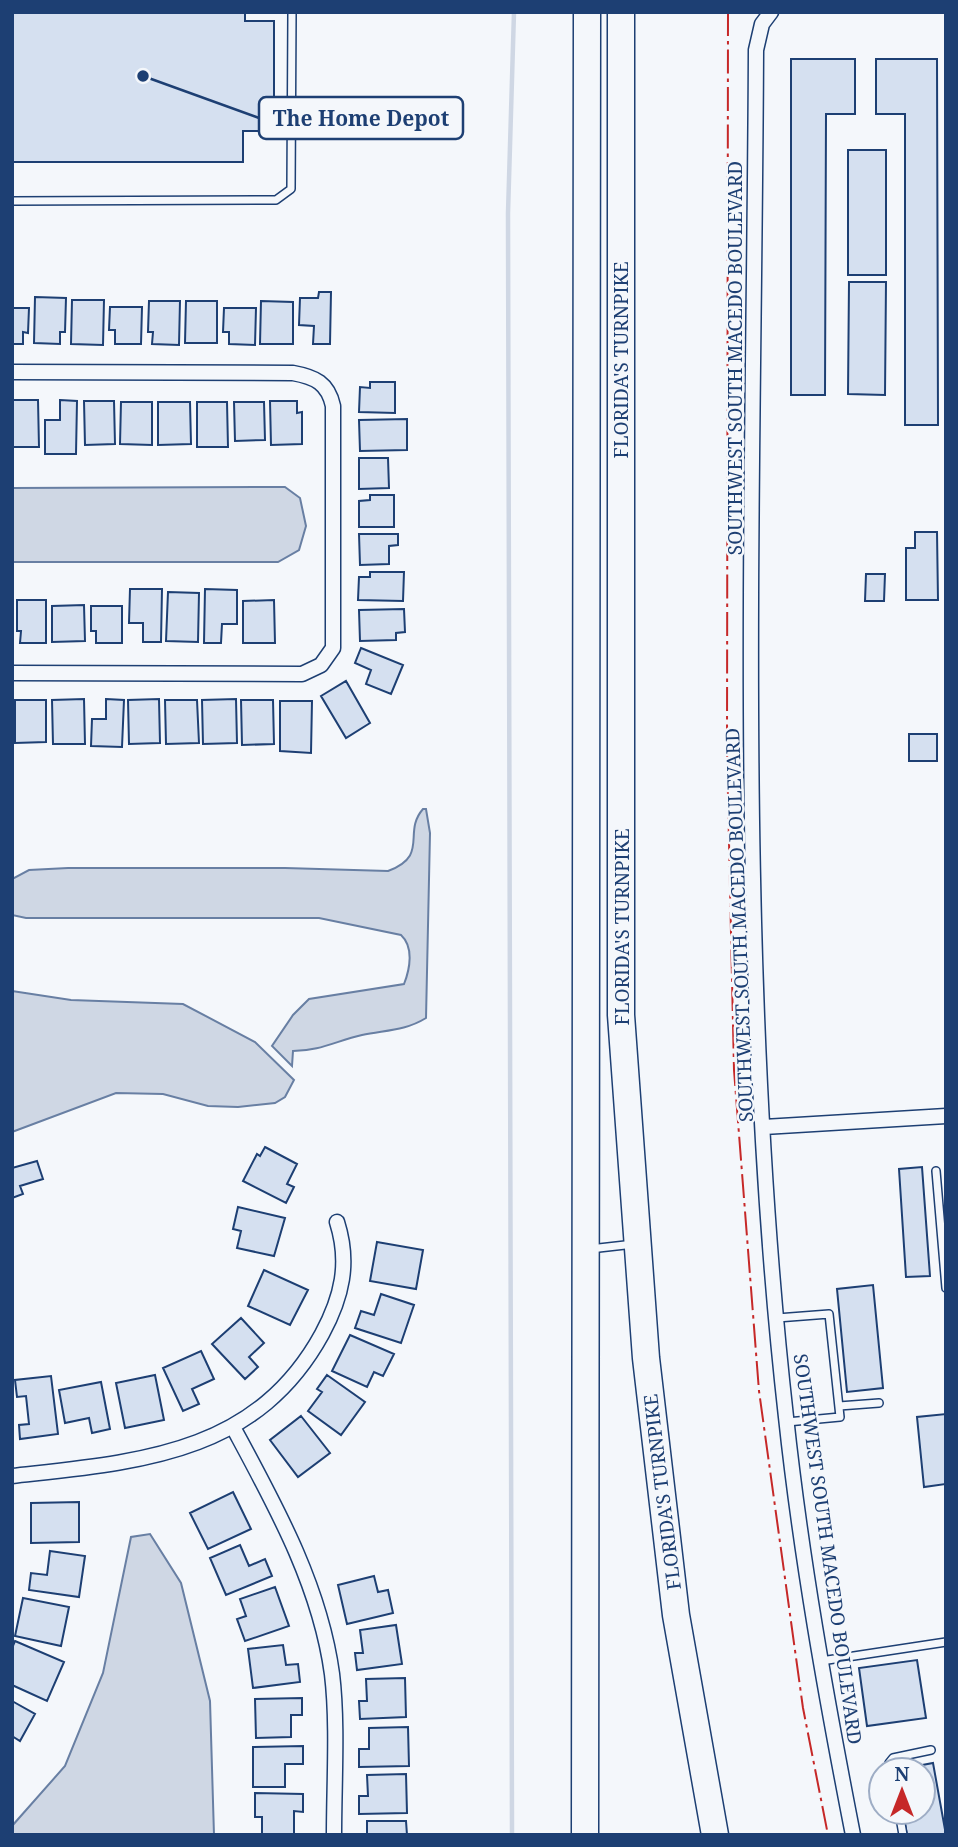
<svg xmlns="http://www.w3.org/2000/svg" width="958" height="1847" font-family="'Noto Serif',serif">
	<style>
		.water { fill: #cfd7e4; stroke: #687fa3; stroke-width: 2 }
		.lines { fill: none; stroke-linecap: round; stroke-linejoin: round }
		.stream { stroke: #cfd7e4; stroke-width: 4.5 }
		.building { fill: #d5e0f0; stroke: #1d3f73; stroke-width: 2 }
		.service-casing { stroke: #1d3f73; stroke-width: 10 }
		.minor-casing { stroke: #1d3f73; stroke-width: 17 }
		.motorway-casing { stroke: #1d3f73; stroke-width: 29 }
		.service { stroke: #f4f7fb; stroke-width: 7 }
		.minor { stroke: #f4f7fb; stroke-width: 14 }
		.motorway { stroke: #f4f7fb; stroke-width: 26 }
		.power { stroke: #c62828; stroke-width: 2; stroke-dasharray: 24 5 3.5 5; stroke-linecap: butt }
		.labels { text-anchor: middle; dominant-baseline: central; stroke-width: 5; stroke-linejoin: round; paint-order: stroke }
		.street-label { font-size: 19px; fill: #1d3f73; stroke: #f4f7fb }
		.leader { fill: none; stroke: #1d3f73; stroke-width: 2.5 }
		.callout-dot { fill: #1d3f73; stroke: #f4f7fb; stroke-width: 2.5 }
		.callout { fill: #f4f7fb; stroke: #1d3f73; stroke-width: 2.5 }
		.callout-label { font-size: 21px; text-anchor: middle; font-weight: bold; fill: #1d3f73 }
	</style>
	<rect width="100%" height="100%" fill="#f4f7fb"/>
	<path class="water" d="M 285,487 L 300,498 L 306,526 L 299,550 L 278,562 L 12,562 L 12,488 Z
		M 423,809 L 426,809 L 430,833 L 426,1018 C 405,1031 385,1030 362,1035 C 336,1041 320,1051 293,1051 L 292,1066 L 272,1046 L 293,1015 L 309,999 L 404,984 C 410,969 414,947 401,935 L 319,918 L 26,918 L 12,915 L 12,879 L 29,870 L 68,868 L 285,868 L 388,871 C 430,855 402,833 423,809 Z
		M 12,991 L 71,1000 L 183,1004 L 255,1042 L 294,1080 L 285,1097 L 275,1103 L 238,1107 L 208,1106 L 163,1094 L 116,1093 L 12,1132 Z
		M 150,1534 L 181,1583 L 210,1701 L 214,1835 L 12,1835 L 12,1826 L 65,1766 L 103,1673 L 131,1537 Z"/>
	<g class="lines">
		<path class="stream" d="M 512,1835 L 508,213 L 514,12"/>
	</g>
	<path class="building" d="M 12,12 L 245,12 L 245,21 L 274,21 L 274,131 L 243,131 L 243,162 L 12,162 Z
		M 791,59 L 855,59 L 855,114 L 826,114 L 825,395 L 791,395 Z
		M 876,59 L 937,59 L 938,425 L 905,425 L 905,114 L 876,114 Z
		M 848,150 L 886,150 L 886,275 L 848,275 Z
		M 849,282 L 886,282 L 885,395 L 848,394 Z
		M 319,292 L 331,292 L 330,344 L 313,344 L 314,326 L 299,325 L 300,298 L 318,298 Z
		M 35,297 L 66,298 L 65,332 L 60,332 L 60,344 L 34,343 Z
		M 72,300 L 104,300 L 103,345 L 71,344 Z
		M 149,301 L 180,301 L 179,345 L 152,344 L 153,332 L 148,332 Z
		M 186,301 L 217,301 L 217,343 L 185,343 Z
		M 261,301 L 293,302 L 293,344 L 260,344 Z
		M 110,307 L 142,307 L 141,344 L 115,344 L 115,330 L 109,330 Z
		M 12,308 L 29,308 L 28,333 L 23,332 L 23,344 L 12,344 Z
		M 224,308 L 256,308 L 255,345 L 229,344 L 229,332 L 223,332 Z
		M 370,382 L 395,382 L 395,413 L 359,412 L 360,387 L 370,388 Z
		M 12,400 L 38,400 L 39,447 L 12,447 Z
		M 60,400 L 77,401 L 76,454 L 45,454 L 45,420 L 60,420 Z
		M 84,401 L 114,401 L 115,444 L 85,445 Z
		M 270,401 L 297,401 L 297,413 L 302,412 L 302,444 L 271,445 Z
		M 121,402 L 152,402 L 152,445 L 120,444 Z
		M 158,402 L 190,402 L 191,444 L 158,445 Z
		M 197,402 L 227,402 L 228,447 L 197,447 Z
		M 234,402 L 264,402 L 265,440 L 235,441 Z
		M 407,419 L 407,450 L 360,451 L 359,420 Z
		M 359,458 L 388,458 L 389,488 L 359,489 Z
		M 370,495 L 394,495 L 394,527 L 359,527 L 359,501 L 370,500 Z
		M 915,532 L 937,532 L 938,600 L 906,600 L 906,548 L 915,548 Z
		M 359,534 L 398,534 L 398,545 L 389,546 L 389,564 L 360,565 Z
		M 370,572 L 404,572 L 403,601 L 358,600 L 359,577 L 370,577 Z
		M 866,574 L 885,574 L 884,601 L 865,601 Z
		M 130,589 L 162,589 L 161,642 L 143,642 L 143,623 L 129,623 Z
		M 205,589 L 237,590 L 237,624 L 222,624 L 221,643 L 204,643 Z
		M 168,592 L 199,593 L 198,642 L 166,641 Z
		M 17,600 L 46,600 L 46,643 L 20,643 L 21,631 L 17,631 Z
		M 274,600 L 275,643 L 243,643 L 243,601 Z
		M 84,605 L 85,641 L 52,642 L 52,606 Z
		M 91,606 L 122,606 L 122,643 L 96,643 L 96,631 L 91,631 Z
		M 404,609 L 405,632 L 396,633 L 396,640 L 360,641 L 359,610 Z
		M 361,648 L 403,665 L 391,694 L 366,684 L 371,670 L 355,663 Z
		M 346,681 L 370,723 L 346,738 L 321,696 Z
		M 84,699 L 85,744 L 53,744 L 52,700 Z
		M 106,699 L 124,700 L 122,747 L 91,746 L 92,719 L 106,719 Z
		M 159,699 L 160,743 L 129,744 L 128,700 Z
		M 236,699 L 237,743 L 203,744 L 202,700 Z
		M 15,700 L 46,700 L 46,742 L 15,743 Z
		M 165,700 L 197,700 L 199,743 L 166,744 Z
		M 241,700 L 273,700 L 274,744 L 242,745 Z
		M 280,701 L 312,701 L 311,753 L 280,751 Z
		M 909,734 L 937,734 L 937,761 L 909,761 Z
		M 265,1147 L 297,1164 L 287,1184 L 294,1187 L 286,1203 L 243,1181 L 257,1154 L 260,1156 Z
		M 37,1161 L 43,1179 L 20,1186 L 23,1194 L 12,1198 L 12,1168 Z
		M 922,1167 L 930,1276 L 906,1277 L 899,1169 Z
		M 238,1207 L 285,1218 L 274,1256 L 237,1248 L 241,1231 L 233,1229 Z
		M 377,1242 L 423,1250 L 416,1289 L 370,1281 Z
		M 264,1270 L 308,1290 L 290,1325 L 248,1306 Z
		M 873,1285 L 883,1388 L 847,1392 L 837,1289 Z
		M 381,1294 L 414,1305 L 401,1343 L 355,1328 L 361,1311 L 374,1315 Z
		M 241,1318 L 264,1343 L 249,1357 L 258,1367 L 245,1379 L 212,1344 Z
		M 350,1335 L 394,1354 L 383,1376 L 374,1372 L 367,1387 L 332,1371 Z
		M 201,1351 L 214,1379 L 192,1389 L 199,1404 L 183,1411 L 163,1368 Z
		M 155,1375 L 164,1420 L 125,1428 L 116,1383 Z
		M 327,1375 L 365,1402 L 341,1435 L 308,1411 L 322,1392 L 317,1389 Z
		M 51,1376 L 58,1434 L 20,1439 L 19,1425 L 29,1424 L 26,1396 L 17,1397 L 15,1380 Z
		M 101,1382 L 110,1429 L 92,1433 L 89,1418 L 65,1423 L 59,1390 Z
		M 946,1414 L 946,1484 L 924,1487 L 917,1417 Z
		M 301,1416 L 330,1453 L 298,1477 L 270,1440 Z
		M 233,1492 L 251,1529 L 208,1549 L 190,1513 Z
		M 79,1502 L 79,1542 L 31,1543 L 31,1503 Z
		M 240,1545 L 249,1566 L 265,1559 L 272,1576 L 226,1595 L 210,1558 Z
		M 50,1551 L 85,1556 L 79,1597 L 29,1590 L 31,1573 L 47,1575 Z
		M 374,1576 L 378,1592 L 388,1590 L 393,1613 L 347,1624 L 338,1585 Z
		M 275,1587 L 289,1626 L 245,1641 L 237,1619 L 246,1616 L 240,1599 Z
		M 23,1598 L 69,1607 L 61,1646 L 15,1636 Z
		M 396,1625 L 402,1664 L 357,1670 L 355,1653 L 363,1653 L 360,1630 Z
		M 15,1641 L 64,1662 L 47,1701 L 12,1685 L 12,1648 Z
		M 283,1645 L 286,1665 L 298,1664 L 300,1682 L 253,1688 L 248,1649 Z
		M 917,1660 L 926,1718 L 867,1726 L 859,1668 Z
		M 405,1678 L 406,1717 L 360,1719 L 359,1701 L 367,1701 L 366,1679 Z
		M 302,1698 L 302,1715 L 291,1715 L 291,1737 L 256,1738 L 255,1699 Z
		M 12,1701 L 35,1714 L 20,1741 L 12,1736 Z
		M 408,1727 L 409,1766 L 359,1767 L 359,1749 L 369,1749 L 369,1728 Z
		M 303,1746 L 303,1764 L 285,1764 L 285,1787 L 253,1787 L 253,1747 Z
		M 933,1763 L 946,1835 L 907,1835 L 903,1812 L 923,1812 L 923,1770 L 896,1770 Z
		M 406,1774 L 407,1813 L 359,1814 L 359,1796 L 368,1796 L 367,1775 Z
		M 255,1793 L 303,1794 L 303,1812 L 294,1811 L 294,1835 L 262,1835 L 262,1817 L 255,1817 Z
		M 367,1821 L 406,1821 L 407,1835 L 367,1835 Z"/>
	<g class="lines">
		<g class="service-casing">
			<path id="service" d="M 12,201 L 276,200 L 291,189 L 292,12
				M 936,1171 L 946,1288
				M 590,1249 L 634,1244
				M 777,1318 L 829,1314 L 840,1417 L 787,1422
				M 839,1406 L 879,1403
				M 821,1661 L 946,1642
				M 891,1770 L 889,1763 L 893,1758 L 931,1750
				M 899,1812 L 903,1835"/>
		</g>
		<g class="minor-casing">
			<path id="minor" d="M 771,12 L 762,24 L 756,50 C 754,505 735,964 786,1417 C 801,1557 826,1697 853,1835
				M 12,372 L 293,373 C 315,377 328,383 333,406 L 333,648 L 321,665 L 302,674 L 12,673
				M 764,1127 L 946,1116
				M 233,1427 C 275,1505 320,1585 332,1674 C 338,1723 334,1784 334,1835
				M 12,1476 C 136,1462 255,1456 322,1334 C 342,1297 350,1263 337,1222"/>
		</g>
		<g class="motorway-casing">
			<path id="motorway" d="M 621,12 L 621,1015 L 646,1358 L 676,1615 L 715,1835
				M 585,1835 L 587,12"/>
		</g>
		<use href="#service" class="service"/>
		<use href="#minor" class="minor"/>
		<use href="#motorway" class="motorway"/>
		<path class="power" d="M 728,12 L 727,750 L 734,1070 L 759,1391 L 803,1708 L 828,1835"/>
	</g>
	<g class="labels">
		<g class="street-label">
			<text transform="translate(735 358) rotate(-90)">SOUTHWEST SOUTH MACEDO BOULEVARD</text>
			<text transform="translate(621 360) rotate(-90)">FLORIDA'S TURNPIKE</text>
			<text transform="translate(739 925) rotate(-92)">SOUTHWEST SOUTH MACEDO BOULEVARD</text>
			<text transform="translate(622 927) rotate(-90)">FLORIDA'S TURNPIKE</text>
			<text transform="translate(662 1492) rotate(-97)">FLORIDA'S TURNPIKE</text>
			<text transform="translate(828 1549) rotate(82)">SOUTHWEST SOUTH MACEDO BOULEVARD</text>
		</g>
	</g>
	<path class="leader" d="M143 76L259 118"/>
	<circle class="callout-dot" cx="143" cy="76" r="7"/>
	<rect class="callout" x="259" y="97" width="204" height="42" rx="7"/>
	<g class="callout-label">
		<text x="361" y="126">The Home Depot</text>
	</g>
	<rect width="958" height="1847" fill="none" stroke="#1d3f73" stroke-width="28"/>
	<g transform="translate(902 1791)"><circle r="33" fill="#f4f7fb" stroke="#9eadc5" stroke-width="2"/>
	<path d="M0-5L12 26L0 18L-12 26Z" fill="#c62828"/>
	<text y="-10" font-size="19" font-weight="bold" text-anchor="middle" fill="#1d3f73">N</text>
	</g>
</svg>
